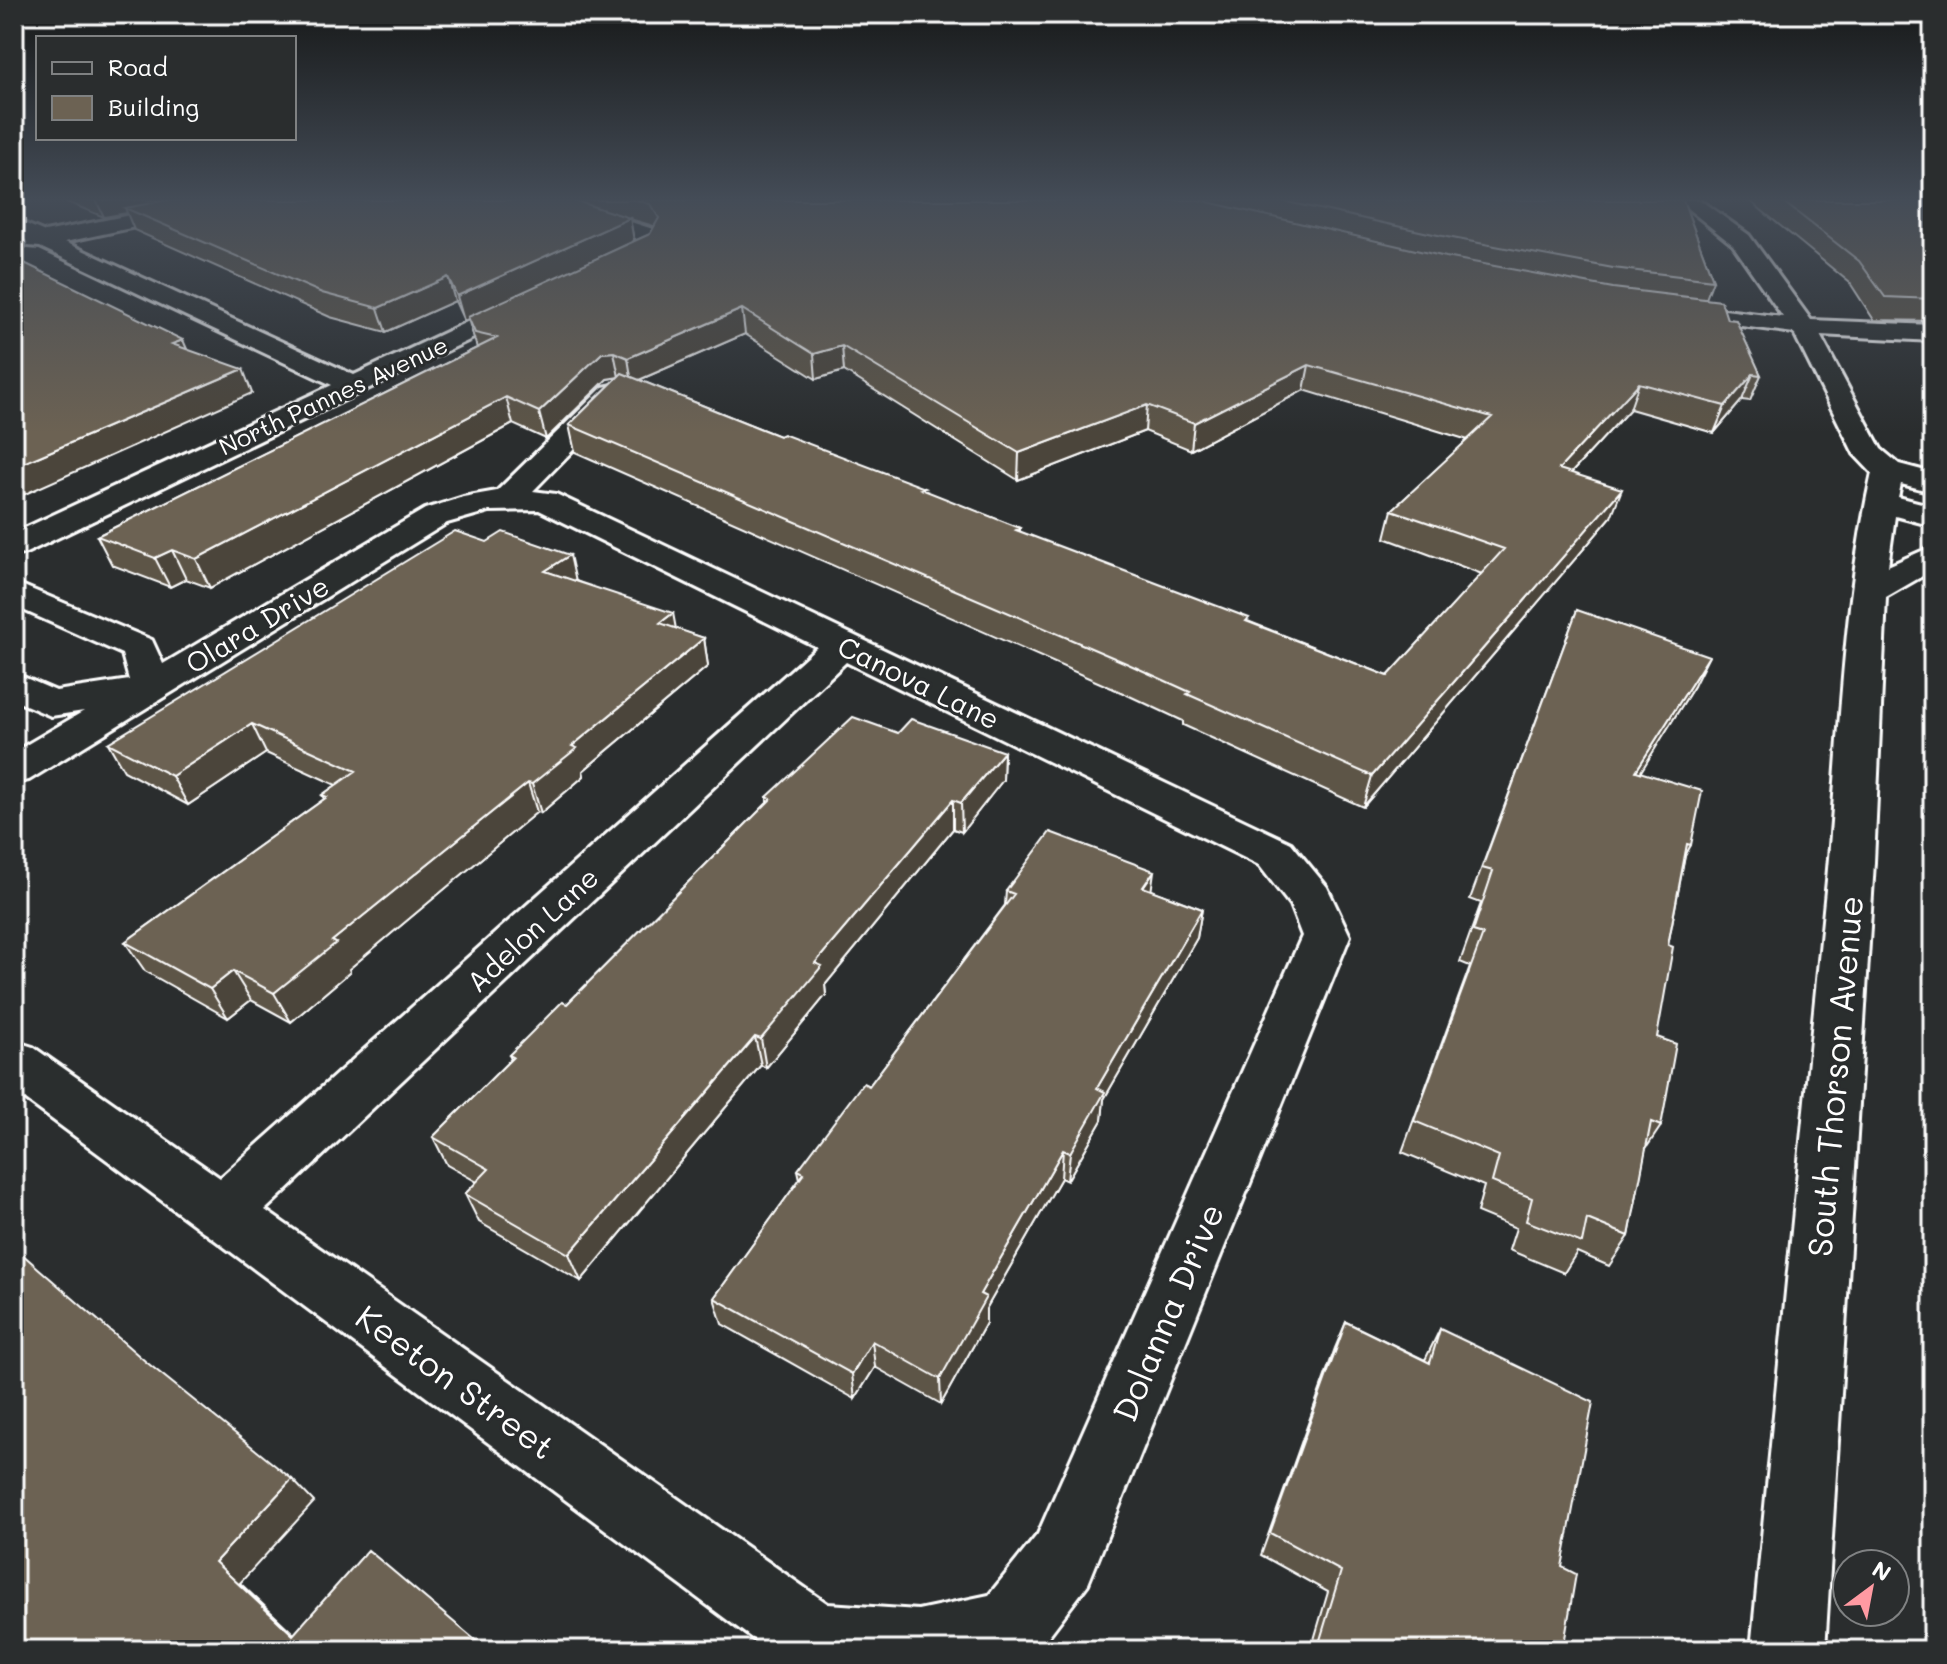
<svg xmlns="http://www.w3.org/2000/svg" width="1947" height="1664" font-family="Mali,sans-serif">
	<style>
		.lines { fill: none; stroke-linecap: round; stroke-linejoin: round }
		.minor-casing { stroke: #fff; stroke-width: 6 }
		.minor { fill: #2a2d2e; fill-rule: evenodd }
		.wall { fill: #5d5447; stroke: #fff; stroke-width: 2; fill-rule: evenodd }
		.shaded-wall { fill: #4c453a; stroke: #fff; stroke-width: 2 }
		.building { fill: #6c6253; stroke: #fff; stroke-width: 2 }
		.labels { text-anchor: middle; dominant-baseline: central; stroke-width: 6; stroke-linejoin: round; paint-order: stroke }
		.far-street-label { font-size: 24px; fill: #fff; stroke: #2a2d2e }
		.street-label { font-size: 28px; fill: #fff; stroke: #2a2d2e }
		.near-street-label { font-size: 34px; fill: #fff; stroke: #2a2d2e }
	</style>
	<rect width="100%" height="100%" fill="#2a2d2e"/>
	<filter id="ink" filterUnits="userSpaceOnUse"><feTurbulence type="fractalNoise" baseFrequency=".0125" numOctaves="2"/><feDisplacementMap in="SourceGraphic" scale="16" xChannelSelector="R" yChannelSelector="G"/><feConvolveMatrix kernelMatrix="1 2 1 2 8 2 1 2 1" color-interpolation-filters="sRGB"/></filter>
	<g filter="url(#ink)">
		<g class="lines">
			<g class="minor-casing">
				<path id="minor" d="M 205,200 L 244,200 L 234,206 L 65,242 L 354,375 L 516,299 L 534,299 L 537,304 L 534,309 L 26,553 L 14,556 L 14,533 L 332,385 L 40,247 L 28,246 L 26,240 L 14,234 L 14,219 L 45,232 Z
					M 531,200 L 561,200 L 653,229 L 660,242 C 649,258 618,277 598,272 L 594,267 L 598,262 L 636,244 L 636,238 L 534,204 Z
					M 1677,200 L 1700,200 L 1749,235 L 1811,320 L 1933,325 L 1933,341 L 1820,335 L 1881,449 L 1899,464 L 1933,473 L 1933,492 L 1901,484 L 1898,497 L 1933,506 L 1933,526 L 1895,516 L 1888,566 L 1933,546 L 1933,570 L 1886,597 L 1874,862 L 1825,1650 L 1751,1650 C 1776,1393 1801,1137 1827,880 C 1840,744 1842,606 1872,473 L 1854,454 L 1794,333 L 1657,315 L 1654,310 L 1657,305 L 1666,303 L 1783,317 L 1733,245 Z
					M 613,385 L 623,387 L 627,393 L 623,399 L 533,491 L 556,494 L 1291,843 L 1327,887 L 1350,936 L 1088,1584 L 1038,1650 L 768,1650 L 14,1091 L 14,1041 L 33,1047 L 220,1178 L 817,647 L 539,510 L 489,511 L 447,523 L 29,780 L 14,783 L 14,752 L 84,711 L 51,716 L 14,700 L 14,673 L 56,691 L 129,680 L 122,654 L 14,606 L 14,582 L 152,640 L 163,664 L 425,509 L 463,497 L 497,491 L 603,387 ZM 846,662 L 1259,865 L 1290,905 L 1302,936 L 1038,1534 L 989,1595 L 918,1610 L 828,1604 L 265,1210 Z"/>
			</g>
			<use href="#minor" class="minor"/>
		</g>
		<path class="wall" d="M 62,200 L 1683,200 L 1713,280 L 1706,299 L 1727,319 L 1761,375 L 1750,401 L 1742,400 L 1714,433 L 1630,409 L 1571,473 L 1611,517 L 1363,807 L 1183,725 L 1183,721 L 1123,693 L 575,452 L 569,425 L 618,377 L 607,379 L 546,439 L 513,424 L 210,588 L 186,579 L 170,587 L 112,565 L 97,536 L 477,348 L 468,319 L 464,321 L 455,301 L 386,332 L 330,317 L 134,230 L 127,213 L 104,217 ZM 630,219 L 654,226 L 650,234 L 634,241 ZM 745,334 L 816,379 L 844,371 L 1018,480 L 1145,431 L 1191,450 L 1304,390 L 1468,440 L 1392,510 L 1385,538 L 1482,574 L 1388,676 L 1020,532 L 1020,528 L 779,436 L 639,380 Z
			M 1749,200 L 1933,200 L 1933,321 L 1874,320 L 1850,283 Z
			M 576,581 L 676,629 L 704,638 L 708,666 L 583,771 L 584,776 L 541,813 L 537,812 L 349,969 L 350,972 L 291,1022 L 251,1000 L 228,1018 L 145,971 L 125,942 L 324,799 L 322,795 L 336,785 L 266,753 L 188,805 L 124,771 L 108,743 Z
			M 1577,610 L 1694,686 L 1640,772 L 1691,845 L 1685,856 L 1668,945 L 1657,1037 L 1661,1126 L 1645,1150 L 1629,1236 L 1609,1266 L 1577,1252 L 1564,1273 L 1509,1250 L 1516,1228 L 1477,1212 L 1484,1186 L 1402,1152 L 1470,966 L 1460,962 L 1481,903 L 1470,899 Z
			M 898,733 L 1004,752 L 1003,780 L 962,832 L 953,829 L 825,985 L 826,995 L 766,1068 L 761,1065 L 581,1281 L 479,1222 L 465,1194 L 477,1182 L 447,1165 L 433,1137 L 511,1059 L 509,1055 L 567,1004 L 767,803 L 767,797 Z
			M 1152,890 L 1202,909 L 1197,938 L 1104,1099 L 1102,1120 L 1067,1181 L 1061,1178 L 986,1309 L 986,1323 L 941,1404 L 875,1367 L 855,1399 L 722,1324 L 714,1298 L 800,1179 L 798,1170 L 869,1086 L 1005,905 L 1006,891 Z
			M 1346,1322 L 1425,1360 L 1440,1329 L 1562,1567 L 1563,1650 L 1311,1650 L 1328,1592 L 1261,1555 L 1335,1348 Z"/>
		<path class="shaded-wall" d="M 96,200 L 191,200 L 125,208 L 127,213 L 104,217 Z
			M 630,218 L 634,241 L 464,321 L 457,296 Z
			M 448,277 L 455,301 L 386,332 L 378,308 Z
			M 742,309 L 745,334 L 632,383 L 628,358 Z
			M 183,340 L 193,363 L 172,344 Z
			M 842,346 L 844,371 L 816,379 L 814,354 Z
			M 614,352 L 619,377 L 607,379 L 546,439 L 539,412 L 602,353 Z
			M 1309,365 L 1304,390 L 1191,450 L 1194,423 Z
			M 243,369 L 252,393 L 14,499 L 14,467 Z
			M 1753,374 L 1742,400 L 1714,433 L 1725,406 Z
			M 1639,383 L 1630,409 L 1549,497 L 1559,469 Z
			M 506,397 L 513,424 L 210,588 L 196,559 Z
			M 1147,405 L 1145,431 L 1018,480 L 1019,453 Z
			M 1622,489 L 1611,517 L 1363,807 L 1372,776 Z
			M 172,550 L 186,579 L 170,587 L 155,558 Z
			M 570,555 L 576,582 L 545,571 Z
			M 673,613 L 678,640 L 660,623 Z
			M 704,638 L 708,666 L 583,771 L 584,776 L 541,813 L 532,784 L 572,746 Z
			M 1709,656 L 1694,686 L 1622,802 L 1636,771 Z
			M 252,724 L 266,753 L 188,805 L 172,776 Z
			M 1004,752 L 1003,780 L 962,832 L 961,803 Z
			M 528,783 L 537,812 L 349,969 L 350,972 L 291,1022 L 274,993 L 332,941 Z
			M 953,800 L 953,829 L 825,985 L 826,995 L 766,1068 L 761,1039 L 815,963 Z
			M 1154,871 L 1150,900 L 1143,887 Z
			M 1202,909 L 1197,938 L 1104,1099 L 1102,1120 L 1067,1181 L 1070,1153 L 1097,1088 Z
			M 233,971 L 251,1000 L 228,1018 L 210,989 Z
			M 755,1037 L 761,1065 L 581,1281 L 569,1254 Z
			M 1063,1150 L 1061,1178 L 986,1309 L 986,1323 L 941,1404 L 940,1379 L 980,1294 Z
			M 872,1341 L 875,1367 L 855,1399 L 852,1374 Z
			M 292,1479 L 314,1502 L 240,1583 L 311,1650 L 293,1635 L 215,1562 Z"/>
		<path class="building" d="M 167,200 L 573,200 L 630,218 L 457,296 L 448,277 L 378,308 L 322,293 L 125,208 Z
			M 636,200 L 1199,200 L 1446,257 L 1613,288 L 1721,301 L 1727,319 L 1736,320 L 1761,375 L 1753,374 L 1725,406 L 1639,383 L 1559,469 L 1622,489 L 1372,776 L 1187,694 L 1190,692 L 1126,663 L 569,425 L 622,373 L 779,436 L 783,434 L 925,488 L 921,489 L 1020,528 L 1016,530 L 1249,618 L 1246,621 L 1388,676 L 1504,549 L 1392,510 L 1492,417 L 1309,365 L 1194,423 L 1147,405 L 1019,453 L 842,346 L 814,354 L 742,309 L 628,358 L 614,352 L 602,353 L 539,412 L 506,397 L 196,559 L 172,550 L 155,558 L 97,536 L 497,338 L 475,333 L 468,317 L 650,234 L 659,218 L 650,204 Z
			M 1278,200 L 1683,200 L 1713,280 L 1613,268 L 1447,237 Z
			M 1781,200 L 1933,200 L 1933,299 L 1885,297 L 1859,261 Z
			M 14,258 L 183,340 L 172,344 L 243,369 L 14,467 Z
			M 455,531 L 487,542 L 503,532 L 570,555 L 545,571 L 673,613 L 660,623 L 704,638 L 572,746 L 577,748 L 532,784 L 528,783 L 332,941 L 336,943 L 274,993 L 233,971 L 210,989 L 125,942 L 327,797 L 322,795 L 356,771 L 252,724 L 172,776 L 108,743 Z
			M 1577,610 L 1709,656 L 1636,771 L 1702,791 L 1691,845 L 1687,844 L 1668,945 L 1673,947 L 1657,1037 L 1676,1044 L 1661,1126 L 1651,1122 L 1629,1236 L 1587,1219 L 1582,1243 L 1526,1221 L 1532,1198 L 1492,1182 L 1499,1156 L 1414,1121 L 1483,934 L 1473,931 L 1493,871 L 1482,868 Z
			M 853,717 L 898,733 L 911,719 L 1004,752 L 961,803 L 953,800 L 815,963 L 822,966 L 761,1039 L 755,1037 L 569,1254 L 465,1194 L 489,1169 L 433,1137 L 513,1057 L 509,1055 L 562,1002 L 567,1004 L 771,799 L 767,797 Z
			M 1050,832 L 1154,871 L 1143,887 L 1202,909 L 1097,1088 L 1105,1092 L 1070,1153 L 1063,1150 L 980,1294 L 986,1297 L 940,1379 L 872,1341 L 852,1374 L 714,1298 L 804,1173 L 798,1170 L 863,1083 L 869,1086 L 1014,894 L 1006,891 Z
			M 14,1247 L 145,1361 L 292,1479 L 215,1562 L 293,1635 L 368,1550 L 487,1650 L 14,1650 Z
			M 1346,1322 L 1430,1363 L 1440,1329 L 1593,1402 L 1562,1567 L 1576,1574 L 1563,1650 L 1317,1650 L 1341,1571 L 1270,1533 Z
			M 1220,1644 L 1229,1650 L 1218,1650 Z"/>
	</g>
	<linearGradient id="sky" x2="0" y2="1"><stop stop-color="#171919"/><stop offset="0.46" stop-color="#444c57"/><stop offset="1" stop-color="#444c57" stop-opacity="0"/></linearGradient>
	<rect width="1947" height="433" fill="url(#sky)"/>
	<g class="labels">
		<g class="far-street-label">
			<text transform="translate(333 395) rotate(-25)">North Pannes Avenue</text>
		</g>
		<g class="street-label">
			<text transform="translate(257 624) rotate(-31)">Olara Drive</text>
			<text transform="translate(919 682) rotate(26)">Canova Lane</text>
			<text transform="translate(532 929) rotate(-43)">Adelon Lane</text>
		</g>
		<g class="near-street-label">
			<text transform="translate(1834 1076) rotate(-85)">South Thorson Avenue</text>
			<text transform="translate(1167 1312) rotate(-67)">Dolanna Drive</text>
			<text transform="translate(456 1381) rotate(36)">Keeton Street</text>
		</g>
	</g>
	<rect width="1947" height="1664" fill="none" stroke="#2a2d2e" stroke-width="48"/>
	<rect x="24" y="24" width="1899" height="1616" fill="none" stroke="#fff" stroke-width="3" filter="url(#ink)"/>
	<rect x="36" y="36" width="260" height="104" fill="#2a2d2e" stroke="#7f8182" stroke-width="2"/>
	<rect x="52" y="62" width="40" height="12" fill="#2a2d2e" stroke="#7f8182" stroke-width="2"/>
	<text x="108" y="76" font-size="24" fill="#ffffff">Road</text>
	<rect x="52" y="96" width="40" height="24" fill="#6c6253" stroke="#7f8182" stroke-width="2"/>
	<text x="108" y="116" font-size="24" fill="#ffffff">Building</text>
	<g transform="translate(1871 1588) rotate(32)"><circle r="38" fill="#2a2d2e" stroke="#7f8182" stroke-width="2"/>
	<path d="M0-6L14 30L0 20L-14 30Z" fill="#ff9aa2"/>
	<text y="-12" font-size="22" font-weight="bold" text-anchor="middle" fill="#ffffff">N</text>
	</g>
</svg>
